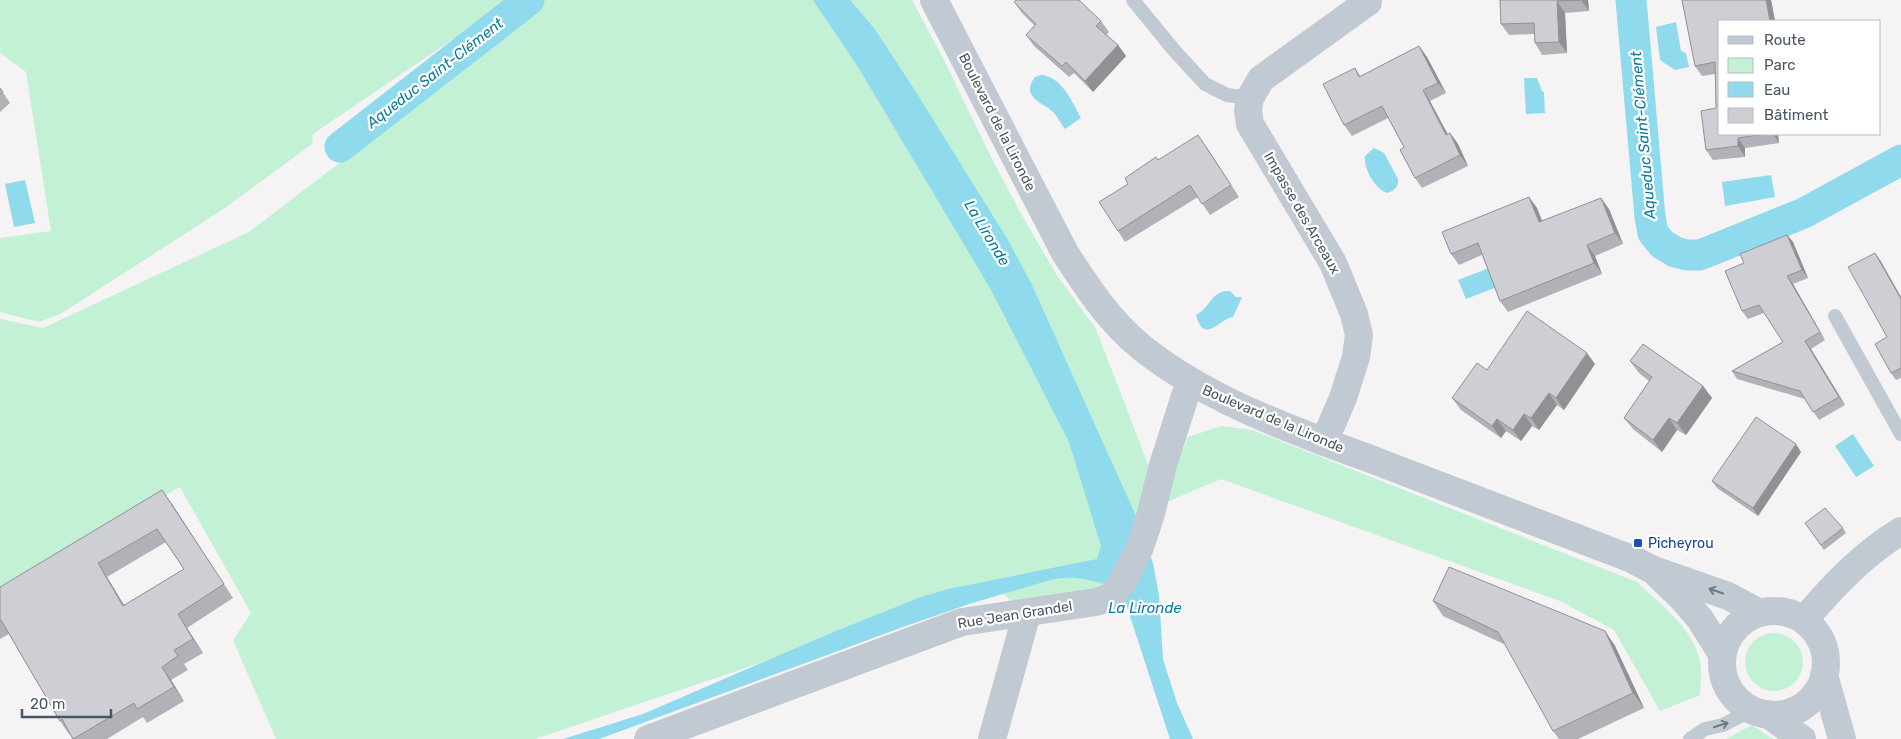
<svg xmlns="http://www.w3.org/2000/svg" width="1901" height="739" font-family="Rubik,sans-serif">
	<style>
		.green { fill: #c3f1d5 }
		.water { fill: #90daee }
		.lines { fill: none; stroke-linecap: round; stroke-linejoin: round }
		.canal { stroke: #90daee; stroke-width: 31 }
		.service { stroke: #c1cad2; stroke-width: 14 }
		.minor { stroke: #c1cad2; stroke-width: 28 }
		.tertiary { stroke: #c1cad2; stroke-width: 28 }
		.wall { fill: #b0b2b7; fill-rule: evenodd }
		.shaded-wall { fill: #909195 }
		.building { fill: #cdcfd5; stroke: #909195; fill-rule: evenodd }
		.oneway { stroke: #6e7983 }
		.transit-dot { fill: #1a4fb4; stroke: #fff; stroke-width: 2 }
		.labels { text-anchor: middle; dominant-baseline: central; stroke-width: 4.5; stroke-linejoin: round; paint-order: stroke }
		.street-label { font-size: 14px; fill: #4a5661; stroke: #fff }
		.transit-label { font-size: 14px; fill: #164399; stroke: #fff; text-anchor: start }
		.water-label { font-size: 15px; font-style: italic; fill: #0c7c9b; stroke: #fff }
	</style>
	<rect width="100%" height="100%" fill="#f5f3f3"/>
	<path class="green" d="M 0,0 L 912,0 L 943,58 L 992,159 L 1020,212 L 1056,274 L 1096,329 L 1151,472 L 1145,509 L 1105,586 L 1016,605 L 999,590 L 817,644 L 535,739 L 276,739 L 233,640 L 251,613 L 180,487 L 0,586 L 0,319 L 43,328 L 249,232 L 470,63 L 453,39 L 313,134 L 312,144 L 225,208 L 62,313 L 39,322 L 0,312 L 0,238 L 51,231 L 26,72 L 0,53 Z
		M 1221,426 L 1252,430 L 1637,582 C 1662,606 1697,631 1701,667 C 1702,676 1700,686 1700,695 L 1660,711 L 1614,630 L 1560,601 L 1221,479 L 1162,504 L 1188,437 Z
		M1745 662a29 29 0 1 1 58 0a29 29 0 1 1-58 0Z
		M 1752,725 L 1773,739 L 1726,739 Z"/>
	<path class="water" d="M 813,0 L 850,0 L 874,28 L 916,92 L 1008,240 L 1032,285 L 1136,516 L 1153,563 L 1159,595 L 1163,659 L 1177,703 L 1193,739 L 1170,739 L 1127,607 L 1111,577 L 1104,584 C 1084,578 1067,575 1047,581 L 969,604 L 903,627 L 599,739 L 563,739 L 643,714 L 831,633 L 921,597 L 948,589 L 1097,559 L 1101,546 L 1069,442 L 990,288 L 858,67 Z
		M 1676,22 L 1681,51 L 1686,53 L 1689,67 L 1675,70 L 1660,60 L 1656,27 Z
		M 1041,75 C 1061,76 1072,101 1081,118 L 1065,129 C 1061,124 1058,117 1054,113 C 1045,103 1019,98 1035,77 Z
		M 1524,78 L 1537,78 L 1542,91 L 1544,92 L 1545,113 L 1526,114 Z
		M 1374,148 L 1384,153 L 1398,179 C 1399,187 1394,191 1387,193 C 1375,189 1363,168 1365,156 Z
		M 1771,175 L 1775,197 L 1725,206 L 1722,182 Z
		M 25,180 L 35,223 L 14,227 L 5,184 Z
		M 1494,266 L 1502,285 L 1466,299 L 1458,280 Z
		M 1225,291 L 1230,291 L 1236,297 L 1242,297 L 1233,317 C 1220,318 1204,346 1196,315 C 1209,309 1210,294 1225,291 Z
		M 1853,434 L 1874,466 L 1856,477 L 1835,446 Z"/>
	<g class="lines">
		<path class="canal" d="M 1631,0 L 1650,217 L 1653,233 L 1662,244 L 1675,252 L 1687,255 L 1700,255 L 1804,213 L 1901,160
			M 340,147 L 529,0"/>
		<path class="service" d="M 1133,0 L 1173,49 L 1205,84 L 1227,95 L 1250,98
			M 1835,316 L 1901,434
			M 1690,739 L 1705,729 L 1723,725 L 1752,710"/>
		<path class="minor" d="M 1324,442 L 1343,398 L 1356,357 L 1359,335 L 1354,314 L 1333,263 L 1250,124 L 1248,110 L 1250,98 L 1261,79 L 1368,2
			M 1804,620 C 1833,586 1862,555 1901,531
			M 648,739 L 962,622 L 1096,602 L 1111,597 L 1123,581 L 1140,547 L 1150,517 L 1163,465 L 1185,396 L 1192,383
			M 992,739 L 1027,613"/>
		<path class="tertiary" d="M 934,0 L 1065,253 C 1087,287 1109,321 1141,347 C 1211,403 1298,432 1381,463 C 1464,495 1548,527 1632,559 L 1651,569 L 1728,596 L 1760,613
			M 1658,575 L 1682,598 L 1700,619 L 1722,654
			M1722 663a52 52 0 1 1 104 0a52 52 0 1 1-104 0Z
			M 1824,675 L 1842,739
			M 1768,714 L 1802,739"/>
	</g>
	<path class="wall" d="M 1500,0 L 1588,0 L 1589,11 L 1565,13 L 1567,53 L 1542,55 L 1535,43 L 1534,34 L 1509,35 L 1501,24 Z
		M 1682,0 L 1771,0 L 1775,21 L 1720,21 L 1720,134 L 1778,134 L 1779,143 L 1745,148 L 1745,157 L 1713,160 L 1706,150 L 1716,108 L 1715,74 L 1702,76 L 1695,66 Z
		M 1014,2 L 1101,21 L 1109,32 L 1106,35 L 1118,45 L 1126,56 L 1093,92 L 1074,73 L 1069,77 L 1034,46 L 1026,35 L 1035,26 L 1022,13 Z
		M 1419,46 L 1427,57 L 1446,93 L 1430,101 L 1448,134 L 1450,133 L 1458,144 L 1468,166 L 1422,188 L 1415,178 L 1404,147 L 1388,118 L 1352,136 L 1344,125 L 1355,68 L 1361,77 Z
		M 0,88 L 10,103 L 0,112 Z
		M 1206,146 L 1239,197 L 1210,215 L 1198,197 L 1125,242 L 1118,231 L 1128,184 L 1158,160 Z
		M 1529,197 L 1537,208 L 1542,221 L 1609,209 L 1623,244 L 1595,256 L 1602,274 L 1508,312 L 1500,301 L 1482,255 L 1459,265 L 1451,254 Z
		M 1787,235 L 1793,242 L 1808,278 L 1793,284 L 1825,340 L 1811,349 L 1845,405 L 1819,420 L 1805,399 L 1737,379 L 1732,371 L 1783,342 L 1764,313 L 1748,319 L 1742,311 L 1744,263 Z
		M 1875,253 L 1880,260 L 1901,297 L 1901,378 L 1896,380 L 1891,373 Z
		M 1630,361 L 1703,386 L 1712,398 L 1686,435 L 1677,430 L 1662,452 L 1633,429 L 1624,418 L 1649,381 L 1639,373 Z
		M 1595,364 L 1564,410 L 1557,405 L 1539,430 L 1532,426 L 1521,441 L 1506,431 L 1501,438 L 1461,410 L 1452,398 L 1487,370 Z
		M 1801,452 L 1758,516 L 1717,488 L 1712,481 Z
		M 172,504 L 233,598 L 187,628 L 203,653 L 184,664 L 188,670 L 171,680 L 184,701 L 147,723 L 143,717 L 107,739 L 73,739 L 70,734 L 69,734 L 60,721 L 9,634 L 0,639 L 0,587 ZM 166,542 L 184,569 L 124,605 L 107,577 Z
		M 1805,523 L 1843,528 L 1846,533 L 1824,550 Z
		M 1433,601 L 1605,631 L 1615,646 L 1644,708 L 1578,739 L 1559,739 L 1553,731 L 1506,645 L 1443,616 Z"/>
	<path class="shaded-wall" d="M 1581,0 L 1588,0 L 1589,11 Z
		M 1766,0 L 1771,0 L 1775,21 L 1770,21 Z
		M 1557,1 L 1565,13 L 1567,53 L 1559,42 Z
		M 1118,45 L 1126,56 L 1093,92 L 1085,81 Z
		M 1419,46 L 1427,57 L 1446,93 L 1438,83 Z
		M 1423,90 L 1430,101 L 1453,146 L 1446,135 Z
		M 1450,133 L 1458,144 L 1468,166 L 1460,155 Z
		M 1773,134 L 1778,134 L 1779,143 Z
		M 1738,138 L 1745,148 L 1745,157 L 1738,146 Z
		M 1529,197 L 1537,208 L 1547,233 L 1539,222 Z
		M 1601,198 L 1609,209 L 1623,244 L 1615,233 Z
		M 1787,235 L 1793,242 L 1808,278 L 1802,270 Z
		M 1587,245 L 1595,256 L 1602,274 L 1594,263 Z
		M 1875,253 L 1880,260 L 1901,297 L 1901,299 Z
		M 1787,276 L 1793,284 L 1825,340 L 1820,332 Z
		M 1805,341 L 1811,349 L 1845,405 L 1839,397 Z
		M 1587,353 L 1595,364 L 1564,410 L 1556,398 Z
		M 1703,386 L 1712,398 L 1686,435 L 1677,423 Z
		M 1549,393 L 1557,405 L 1539,430 L 1531,418 Z
		M 1524,414 L 1532,426 L 1521,441 L 1513,430 Z
		M 1669,418 L 1677,430 L 1662,452 L 1653,440 Z
		M 1497,419 L 1506,431 L 1501,438 L 1492,426 Z
		M 1796,444 L 1801,452 L 1758,516 L 1753,508 Z
		M 162,490 L 172,504 L 233,598 L 224,584 Z
		M 98,563 L 107,577 L 132,619 L 123,606 Z
		M 178,614 L 187,628 L 203,653 L 193,639 Z
		M 1605,631 L 1615,646 L 1644,708 L 1633,693 Z
		M 162,667 L 171,680 L 184,701 L 174,687 Z"/>
	<path class="building" d="M 1016,0 L 1079,0 L 1101,21 L 1096,26 L 1118,45 L 1085,81 L 1066,62 L 1062,66 L 1026,35 L 1036,24 L 1014,2 Z
		M 1500,0 L 1581,0 L 1557,1 L 1559,42 L 1535,43 L 1534,23 L 1501,24 Z
		M 1682,0 L 1766,0 L 1770,21 L 1720,21 L 1720,134 L 1765,134 L 1738,138 L 1738,146 L 1706,150 L 1701,111 L 1716,108 L 1715,62 L 1695,66 Z
		M 1419,46 L 1438,83 L 1423,90 L 1446,135 L 1450,133 L 1460,155 L 1415,178 L 1400,150 L 1404,147 L 1382,106 L 1344,125 L 1323,84 L 1355,68 L 1359,77 Z
		M 0,88 L 3,92 L 0,94 Z
		M 1198,135 L 1231,185 L 1202,204 L 1190,185 L 1118,231 L 1099,202 L 1128,184 L 1125,178 L 1156,157 L 1158,160 Z
		M 1529,197 L 1539,222 L 1601,198 L 1615,233 L 1587,245 L 1594,263 L 1500,301 L 1478,243 L 1451,254 L 1442,232 Z
		M 1787,235 L 1802,270 L 1787,276 L 1820,332 L 1805,341 L 1839,397 L 1813,412 L 1800,391 L 1732,371 L 1783,342 L 1759,305 L 1742,311 L 1725,271 L 1744,263 L 1740,254 Z
		M 1875,253 L 1901,299 L 1901,368 L 1891,373 L 1875,344 L 1887,337 L 1848,267 Z
		M 1527,311 L 1587,353 L 1556,398 L 1549,393 L 1531,418 L 1524,414 L 1513,430 L 1497,419 L 1492,426 L 1452,398 L 1477,363 L 1487,370 Z
		M 1643,344 L 1703,386 L 1677,423 L 1669,418 L 1653,440 L 1624,418 L 1652,377 L 1630,361 Z
		M 1756,417 L 1796,444 L 1753,508 L 1712,481 Z
		M 162,490 L 224,584 L 178,614 L 193,639 L 174,650 L 178,656 L 162,667 L 174,687 L 137,709 L 134,703 L 73,739 L 62,719 L 60,721 L 1,620 L 0,620 L 0,587 ZM 157,529 L 184,569 L 123,606 L 98,563 Z
		M 1825,508 L 1843,528 L 1821,545 L 1805,523 Z
		M 1449,567 L 1605,631 L 1633,693 L 1553,731 L 1498,632 L 1433,601 Z"/>
	<defs><path id="oneway-shaft" d="M-6 0H5M1.5-3L5.5 0L1.5 3" fill="none" stroke-width="1.6" stroke-linecap="round" stroke-linejoin="round" transform="scale(1.25)"/></defs>
	<g class="oneway">
		<use href="#oneway-shaft" transform="translate(1716 591) rotate(-161)"/>
		<use href="#oneway-shaft" transform="translate(1721 725) rotate(-18)"/>
	</g>
	<rect class="transit-dot" x="1633" y="538" width="10" height="10" rx="2.5"/>
	<g class="labels">
		<g class="street-label">
			<text transform="translate(997 122) rotate(63)">Boulevard de la Lironde</text>
			<text transform="translate(1302 213) rotate(60)">Impasse des Arceaux</text>
			<text transform="translate(1273 419) rotate(23)">Boulevard de la Lironde</text>
			<text transform="translate(1015 615) rotate(-9)">Rue Jean Grandel</text>
		</g>
		<g class="transit-label">
			<text x="1648" y="543">Picheyrou</text>
		</g>
		<g class="water-label">
			<text transform="translate(435 73) rotate(-38)">Aqueduc Saint-Clément</text>
			<text transform="translate(1643 135) rotate(-95)">Aqueduc Saint-Clément</text>
			<text transform="translate(987 233) rotate(59)">La Lironde</text>
			<text x="1145" y="608">La Lironde</text>
		</g>
	</g>
	<rect x="1718" y="20" width="162" height="115" fill="#ffffff" stroke="#b7bbc0"/>
	<rect x="1728" y="36" width="25" height="8" fill="#c1cad2" stroke="#b7bbc0"/>
	<text x="1764" y="45" font-size="15" fill="#4a5661">Route</text>
	<rect x="1728" y="58" width="25" height="15" fill="#c3f1d5" stroke="#b7bbc0"/>
	<text x="1764" y="70" font-size="15" fill="#4a5661">Parc</text>
	<rect x="1728" y="82" width="25" height="15" fill="#90daee" stroke="#b7bbc0"/>
	<text x="1764" y="95" font-size="15" fill="#4a5661">Eau</text>
	<rect x="1728" y="108" width="25" height="15" fill="#cdcfd5" stroke="#b7bbc0"/>
	<text x="1764" y="120" font-size="15" fill="#4a5661">Bâtiment</text>
	<path d="M22 709v8h89v-8" fill="none" stroke="#4a5661" stroke-width="2.5"/>
	<text x="30" y="709" font-size="15" fill="#4a5661" stroke="#ffffff" stroke-width="4" paint-order="stroke">20 m</text>
</svg>
